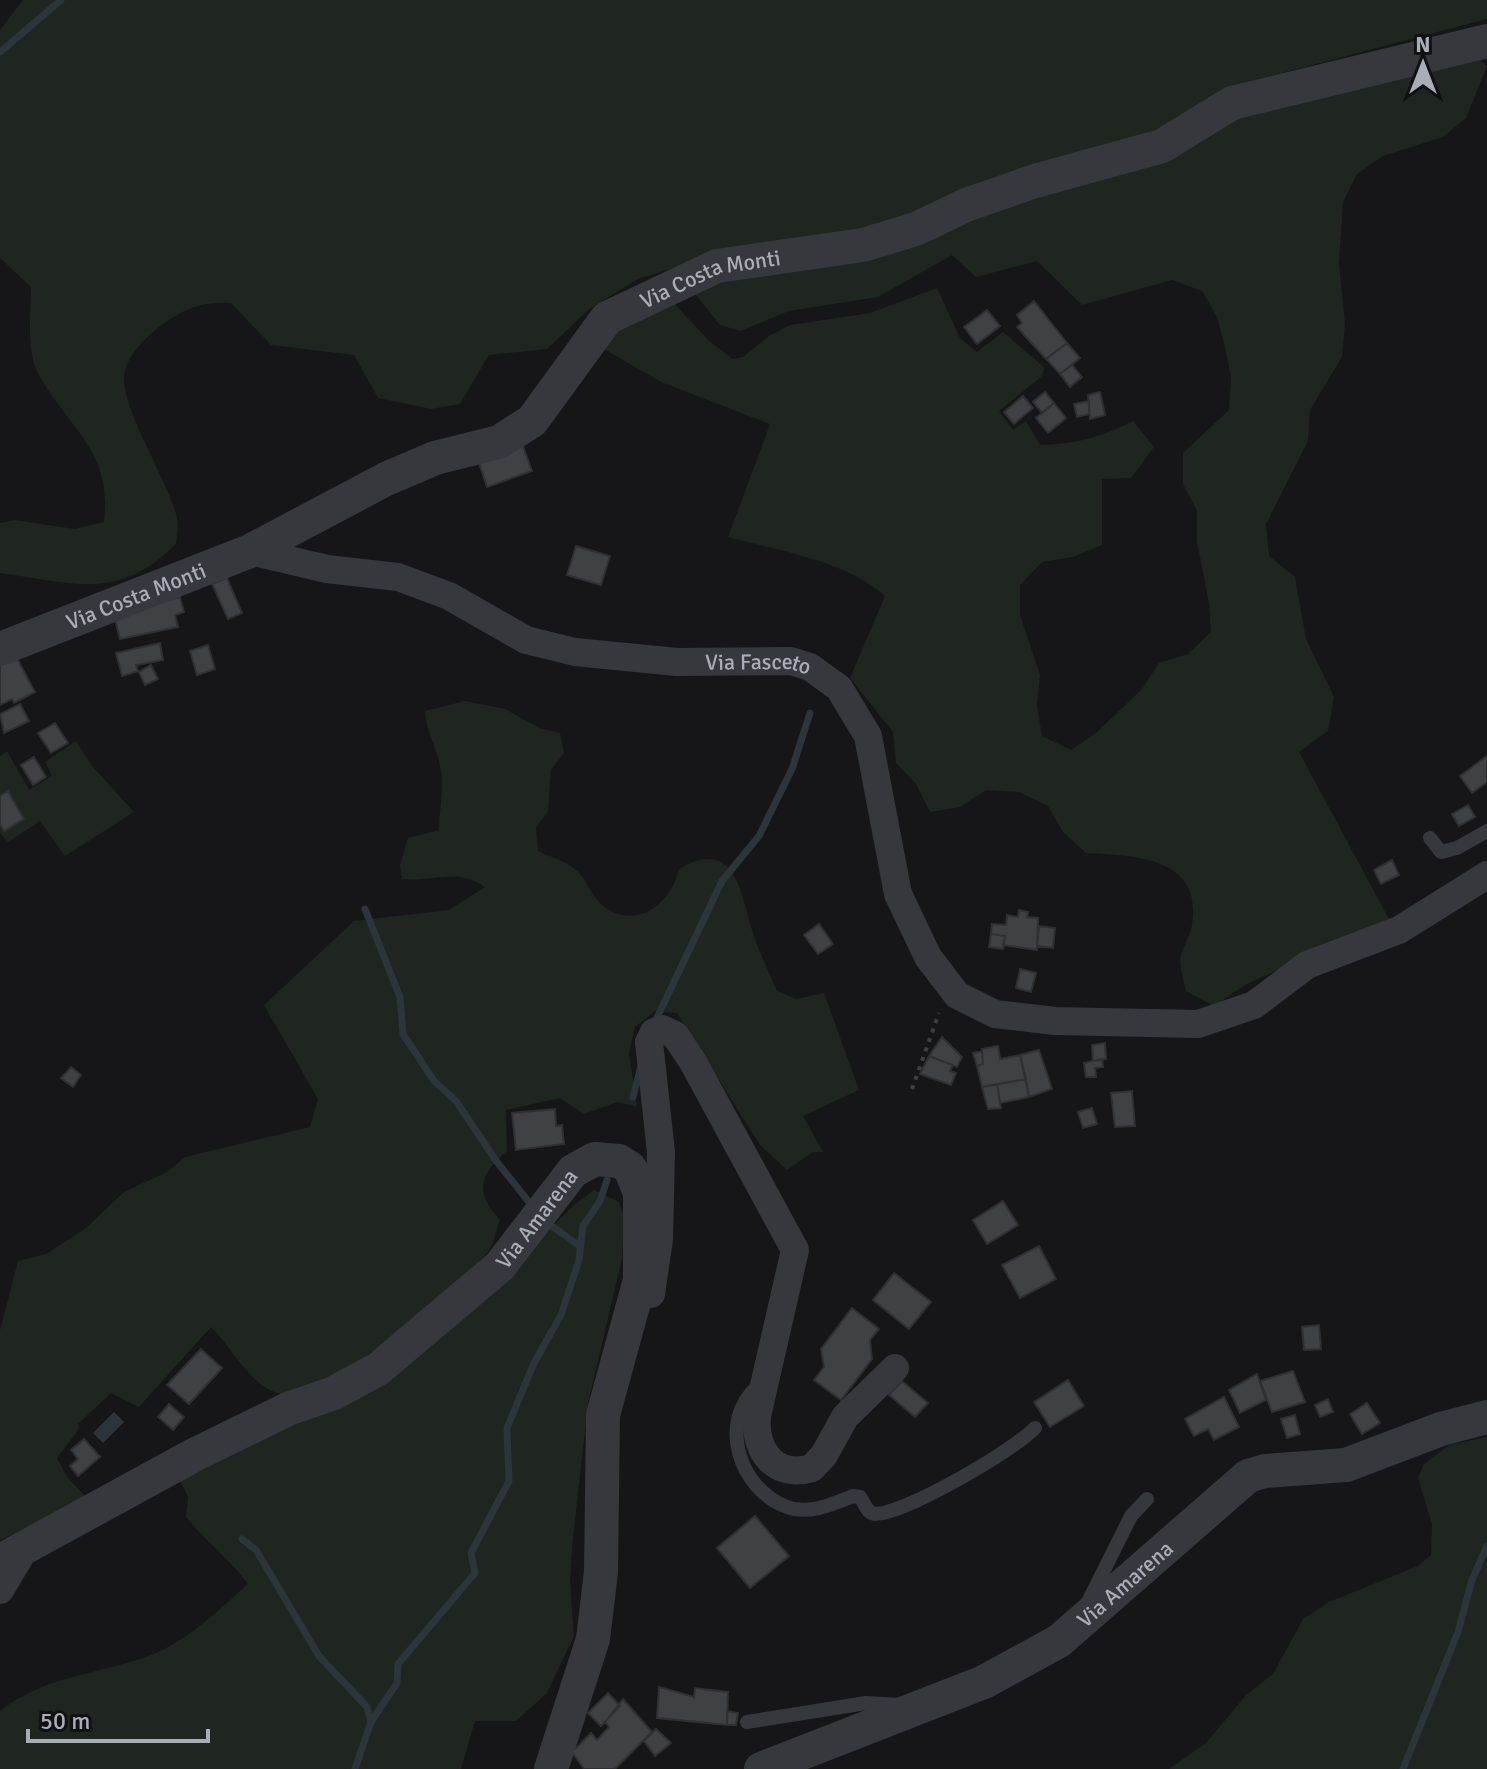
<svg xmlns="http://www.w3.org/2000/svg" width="1487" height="1769" font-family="Signika,sans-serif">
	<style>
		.green { fill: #1e261f }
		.water { fill: #2c353c }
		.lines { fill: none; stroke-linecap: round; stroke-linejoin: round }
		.stream { stroke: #2c353c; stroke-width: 7 }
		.building { fill: #404145; stroke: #303034; stroke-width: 2 }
		.path { stroke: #3d3f44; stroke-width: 4; stroke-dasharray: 4 6; stroke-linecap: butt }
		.service { stroke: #37383d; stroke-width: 14 }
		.minor { stroke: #37383d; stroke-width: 28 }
		.tertiary { stroke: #37383d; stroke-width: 34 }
		.labels { text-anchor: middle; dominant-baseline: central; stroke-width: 6; stroke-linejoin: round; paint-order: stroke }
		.street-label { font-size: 22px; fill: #a8adb8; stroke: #111113 }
	</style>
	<rect width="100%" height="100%" fill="#161618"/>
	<path class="green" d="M 23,0 L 1487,0 L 1487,19 L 1224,88 L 1152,134 L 910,222 L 716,255 L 638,279 L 589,309 L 547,349 L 489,355 L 460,404 L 431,409 L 378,398 L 354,355 L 271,345 L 231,303 C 201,301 183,309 159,327 C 144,339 126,357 124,376 C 121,407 167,480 176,514 C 179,523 177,535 176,544 C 118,602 73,583 0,573 L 0,523 L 15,520 L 75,529 L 104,522 C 113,450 68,429 38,373 C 26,351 31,312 31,287 L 0,258 L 0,30 Z
		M 1475,56 L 1487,66 L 1466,118 L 1443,137 L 1383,156 L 1357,174 L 1343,202 L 1339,263 L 1345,324 L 1342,357 L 1310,410 L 1308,441 L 1266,524 L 1269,556 L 1295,577 L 1306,639 L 1334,697 L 1328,731 L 1299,752 L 1389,919 L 1245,985 L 1214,1006 L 1186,991 C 1184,982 1180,969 1180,960 C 1181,950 1188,940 1191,930 C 1206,857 1138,856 1086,853 L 1063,832 L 1048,806 L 1019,792 L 986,790 L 960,807 L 930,812 L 916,784 L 896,763 L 893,732 L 850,678 L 885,596 C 844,560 779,551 728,537 L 770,424 L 661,382 L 597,345 L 615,320 L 672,301 L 708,340 L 733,359 L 743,357 L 769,336 L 790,325 L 870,313 L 937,288 L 960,338 L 977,352 L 1003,332 L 1045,368 L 1041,377 L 999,411 L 1013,430 L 1026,421 L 1040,445 C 1076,444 1102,437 1133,421 L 1154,447 L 1131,478 L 1102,479 L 1102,545 L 1073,557 L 1042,562 L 1020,585 L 1020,615 L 1040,675 L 1037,706 L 1042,736 L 1071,750 L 1097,732 L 1142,689 L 1159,663 L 1188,654 L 1211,632 L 1209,603 L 1197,542 L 1197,511 L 1183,484 L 1183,453 L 1229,410 L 1231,378 L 1225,347 L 1217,317 L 1202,291 L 1172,280 L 1082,305 L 1037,261 L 976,277 L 952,255 L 878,297 L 789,311 L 740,331 L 720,325 L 691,289 L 966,217 L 1245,112 Z
		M 465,701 L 505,709 L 540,728 L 560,733 L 564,753 L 551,770 L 548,811 L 536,828 L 538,851 C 549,856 567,862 576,870 C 587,879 590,895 602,905 C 636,932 671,904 679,869 C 736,836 740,892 753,933 C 759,952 769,972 777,991 L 796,999 L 824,993 L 859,1090 L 803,1116 L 823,1152 L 813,1152 L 787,1170 L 760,1145 L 677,1013 L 655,1011 L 635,1027 L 629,1053 L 637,1107 L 617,1102 L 584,1114 L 560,1098 L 506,1110 L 507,1151 C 479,1176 474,1191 500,1220 C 496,1230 494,1245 486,1254 C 457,1287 324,1402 281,1394 C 250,1387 232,1347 211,1327 L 139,1407 L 111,1393 L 78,1424 L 79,1429 L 57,1458 L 68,1478 L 87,1498 L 79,1506 L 0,1540 L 0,1330 L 18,1261 L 46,1254 L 86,1228 L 124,1192 L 167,1172 L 185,1157 L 310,1127 L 318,1099 L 264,1005 L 354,921 L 449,910 L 485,887 C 455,867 435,882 402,879 L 400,865 L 408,838 L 439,830 C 439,808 445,787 440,766 C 436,746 426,731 425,711 Z
		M 76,741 L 93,767 L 134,812 L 65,856 L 40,821 L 8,842 L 0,833 L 0,756 L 7,751 L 29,790 L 52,776 L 45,762 Z
		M 594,1190 L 619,1202 L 624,1216 L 622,1259 L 588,1403 L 573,1538 L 570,1580 L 574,1636 L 547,1693 L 516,1721 L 475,1721 L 461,1769 L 0,1769 L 0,1711 C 43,1677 92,1675 143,1658 C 185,1644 215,1613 248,1584 C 230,1559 205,1541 186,1517 L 188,1497 L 179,1479 L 291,1419 L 334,1411 L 391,1379 L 481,1298 L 573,1206 Z
		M 1487,1437 L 1487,1769 L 1169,1769 L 1206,1743 L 1246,1695 L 1273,1674 L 1303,1619 L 1329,1602 L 1418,1566 L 1431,1555 L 1432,1524 L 1418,1478 L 1424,1464 L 1449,1445 Z"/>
	<path class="water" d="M 114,1412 L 124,1422 L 103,1443 L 93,1433 Z"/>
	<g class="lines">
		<path class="stream" d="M 0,52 L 61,0
			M 365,909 L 400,997 L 403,1034 L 434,1081 L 456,1101 L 497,1162 L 533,1207
			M 654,1024 L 722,881 L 759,836 L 792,769 L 810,713
			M 633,1097 L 641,1066
			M 546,1222 L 580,1246
			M 242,1539 L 256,1550 L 319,1656 L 367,1707 L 371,1722
			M 355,1769 L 371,1722 L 397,1683 L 398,1664 L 475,1573 L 471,1553 L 509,1481 L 507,1428 L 534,1363 L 561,1315 L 579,1260 L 583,1226 L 600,1201 L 607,1180
			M 1403,1769 L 1458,1632 L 1472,1580 L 1487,1546"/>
	</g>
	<path class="building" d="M 1034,301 L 1067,343 L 1046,359 L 1017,327 L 1022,323 L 1017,315 Z
		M 987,310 L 1000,326 L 977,344 L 964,327 Z
		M 1067,343 L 1080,358 L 1060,374 L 1046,359 Z
		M 1072,365 L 1082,377 L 1070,387 L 1060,374 Z
		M 1045,392 L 1054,403 L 1042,413 L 1033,402 Z
		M 1100,392 L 1105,415 L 1090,419 L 1088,395 Z
		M 1023,396 L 1033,408 L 1014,424 L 1004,412 Z
		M 1089,401 L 1089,414 L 1077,417 L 1074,404 Z
		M 1054,403 L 1066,418 L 1048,433 L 1036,418 Z
		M 522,444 L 532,471 L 487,487 L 478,460 Z
		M 576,546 L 610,556 L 601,585 L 567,575 Z
		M 227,578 L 242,613 L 228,619 L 212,584 Z
		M 180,597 L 184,612 L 175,615 L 178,627 L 120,639 L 114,615 Z
		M 160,643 L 163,660 L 136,665 L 138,671 L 122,676 L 116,653 Z
		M 208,645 L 215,669 L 197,675 L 190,651 Z
		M 13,651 L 35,692 L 14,703 L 12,699 L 0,705 L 0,658 Z
		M 151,665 L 158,679 L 145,685 L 139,672 Z
		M 20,704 L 29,721 L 4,733 L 0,714 Z
		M 55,723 L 68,743 L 51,753 L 38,733 Z
		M 1487,756 L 1487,782 L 1472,793 L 1460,776 Z
		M 34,757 L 46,777 L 33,785 L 21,765 Z
		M 8,791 L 24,819 L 4,831 L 0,824 L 0,796 Z
		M 1468,805 L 1475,817 L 1459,826 L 1452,814 Z
		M 1392,860 L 1399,875 L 1381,884 L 1374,870 Z
		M 1019,910 L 1028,912 L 1027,917 L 1038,918 L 1037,950 L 1003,945 L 1005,936 L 991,934 L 992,924 L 1006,925 L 1007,915 L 1018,917 Z
		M 819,924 L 833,944 L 818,954 L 804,935 Z
		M 1039,926 L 1055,928 L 1053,948 L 1037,946 Z
		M 991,934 L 1005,936 L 1003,949 L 989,947 Z
		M 1020,969 L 1036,973 L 1031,992 L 1016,988 Z
		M 942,1037 L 962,1057 L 957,1067 L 929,1056 Z
		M 1105,1043 L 1106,1059 L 1093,1061 L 1092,1045 Z
		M 998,1046 L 1000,1059 L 1020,1055 L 1026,1079 L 982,1087 L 977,1066 L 983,1064 L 982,1049 Z
		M 1039,1050 L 1052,1089 L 1029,1097 L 1020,1055 Z
		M 982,1051 L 983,1064 L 977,1066 L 973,1053 Z
		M 929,1056 L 953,1065 L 950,1071 L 956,1073 L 951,1085 L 920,1074 Z
		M 1102,1059 L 1103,1067 L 1095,1068 L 1096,1077 L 1086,1077 L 1084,1063 Z
		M 71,1067 L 81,1075 L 73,1087 L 61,1078 Z
		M 1026,1079 L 1029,1097 L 1000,1103 L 997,1084 Z
		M 997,1084 L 1001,1108 L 988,1109 L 982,1087 Z
		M 1132,1091 L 1135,1126 L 1115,1127 L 1111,1093 Z
		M 1092,1108 L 1097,1124 L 1083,1128 L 1078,1112 Z
		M 555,1109 L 556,1126 L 562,1125 L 564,1144 L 516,1150 L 512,1113 Z
		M 1003,1201 L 1018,1225 L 987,1244 L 973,1220 Z
		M 1039,1246 L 1056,1279 L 1020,1298 L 1002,1265 Z
		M 894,1273 L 931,1302 L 909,1329 L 873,1300 Z
		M 852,1308 L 879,1329 L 870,1340 L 872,1359 L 841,1400 L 814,1380 L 824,1367 L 821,1349 Z
		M 1319,1325 L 1321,1349 L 1304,1350 L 1302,1327 Z
		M 201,1349 L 222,1368 L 189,1404 L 167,1385 Z
		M 1293,1371 L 1305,1402 L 1272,1412 L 1260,1381 Z
		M 1257,1374 L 1266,1400 L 1240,1413 L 1229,1390 Z
		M 1068,1380 L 1084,1406 L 1050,1427 L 1034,1402 Z
		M 902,1381 L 928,1403 L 915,1417 L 889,1395 Z
		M 1224,1397 L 1239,1427 L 1214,1440 L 1208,1429 L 1194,1436 L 1185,1419 Z
		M 1328,1399 L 1333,1412 L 1320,1417 L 1315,1405 Z
		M 1367,1403 L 1380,1423 L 1362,1434 L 1350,1414 Z
		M 169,1404 L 184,1417 L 173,1430 L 158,1417 Z
		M 1295,1415 L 1300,1434 L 1287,1438 L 1281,1419 Z
		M 84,1439 L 100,1457 L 78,1476 L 70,1466 L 78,1459 L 71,1450 Z
		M 755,1516 L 789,1556 L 750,1588 L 717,1548 Z
		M 659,1687 L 694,1697 L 695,1688 L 728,1692 L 727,1725 L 657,1718 Z
		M 608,1693 L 620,1706 L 601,1726 L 588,1713 Z
		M 623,1699 L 652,1732 L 615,1769 L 584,1769 L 572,1752 L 591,1733 L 597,1740 L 609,1727 L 605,1722 Z
		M 727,1711 L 738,1713 L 736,1725 L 727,1725 Z
		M 656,1729 L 671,1743 L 655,1756 L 644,1741 Z"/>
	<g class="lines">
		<path class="path" d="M 912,1089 L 939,1013"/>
		<path class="service" d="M 1430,838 L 1441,852 L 1457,848 L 1487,831
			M 758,1386 C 717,1422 739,1489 787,1507 C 809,1515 833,1504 853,1496 L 860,1497 C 865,1503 866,1513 875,1514 C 905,1514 1014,1450 1035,1428
			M 1087,1604 L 1131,1516 L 1147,1499
			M 747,1722 L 866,1703 L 901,1705"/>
		<g class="minor">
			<path id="s1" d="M 250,551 L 327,569 L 398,577 L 449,596 L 526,640 L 575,652 L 677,662 L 791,661 L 810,667 L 839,688 L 868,736 L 898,894 L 928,957 L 957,995 L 995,1014 L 1055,1021 L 1198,1024 L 1254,1005 L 1307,965 L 1399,930 L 1487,875"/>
			<path d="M 651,1294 L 659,1239 L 661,1152 L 649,1042 L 654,1032 L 662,1029 L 675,1035 L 693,1062 L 795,1250 L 757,1416 C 754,1451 775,1479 812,1468 L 824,1455 L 845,1417 L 895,1368"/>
			<path d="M 0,1590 L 25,1548"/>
		</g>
		<g class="tertiary">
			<path id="s2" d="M 0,649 L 250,551 L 386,479 L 435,458 L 499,442 L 532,421 L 607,318 L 717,266 L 863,245 L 916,229 L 966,205 L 1035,181 L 1162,146 L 1232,103 L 1487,41"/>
			<path id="s3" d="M 0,1561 L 194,1455 L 288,1409 L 334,1393 L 378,1369 L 500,1266 L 573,1171 L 595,1159 L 619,1161 L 630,1168 L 640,1193 L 640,1280 L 603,1415 L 601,1572 L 593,1639 L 551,1769"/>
			<path id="s4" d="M 761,1769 L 984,1682 L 1059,1641 L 1248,1476 L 1265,1471 L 1346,1465 L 1441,1429 L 1487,1417"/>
		</g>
	</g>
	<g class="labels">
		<g class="street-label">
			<text stroke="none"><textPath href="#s2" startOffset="820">Via Costa Monti</textPath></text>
			<text stroke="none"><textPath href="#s2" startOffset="146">Via Costa Monti</textPath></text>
			<text stroke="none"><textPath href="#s1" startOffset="528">Via Fasceto</textPath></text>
			<text stroke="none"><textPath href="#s3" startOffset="644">Via Amarena</textPath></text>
			<text stroke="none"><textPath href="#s4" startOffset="412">Via Amarena</textPath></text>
		</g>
	</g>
	<g transform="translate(1423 64)" stroke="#111113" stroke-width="6" paint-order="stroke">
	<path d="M0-6L14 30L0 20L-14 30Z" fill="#a8adb8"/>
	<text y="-12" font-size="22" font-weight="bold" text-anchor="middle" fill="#a8adb8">N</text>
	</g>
	<path d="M28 1729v12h180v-12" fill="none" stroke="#a8adb8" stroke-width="4"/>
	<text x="40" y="1729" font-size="24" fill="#a8adb8" stroke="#111113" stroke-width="6" paint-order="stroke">50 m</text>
</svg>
